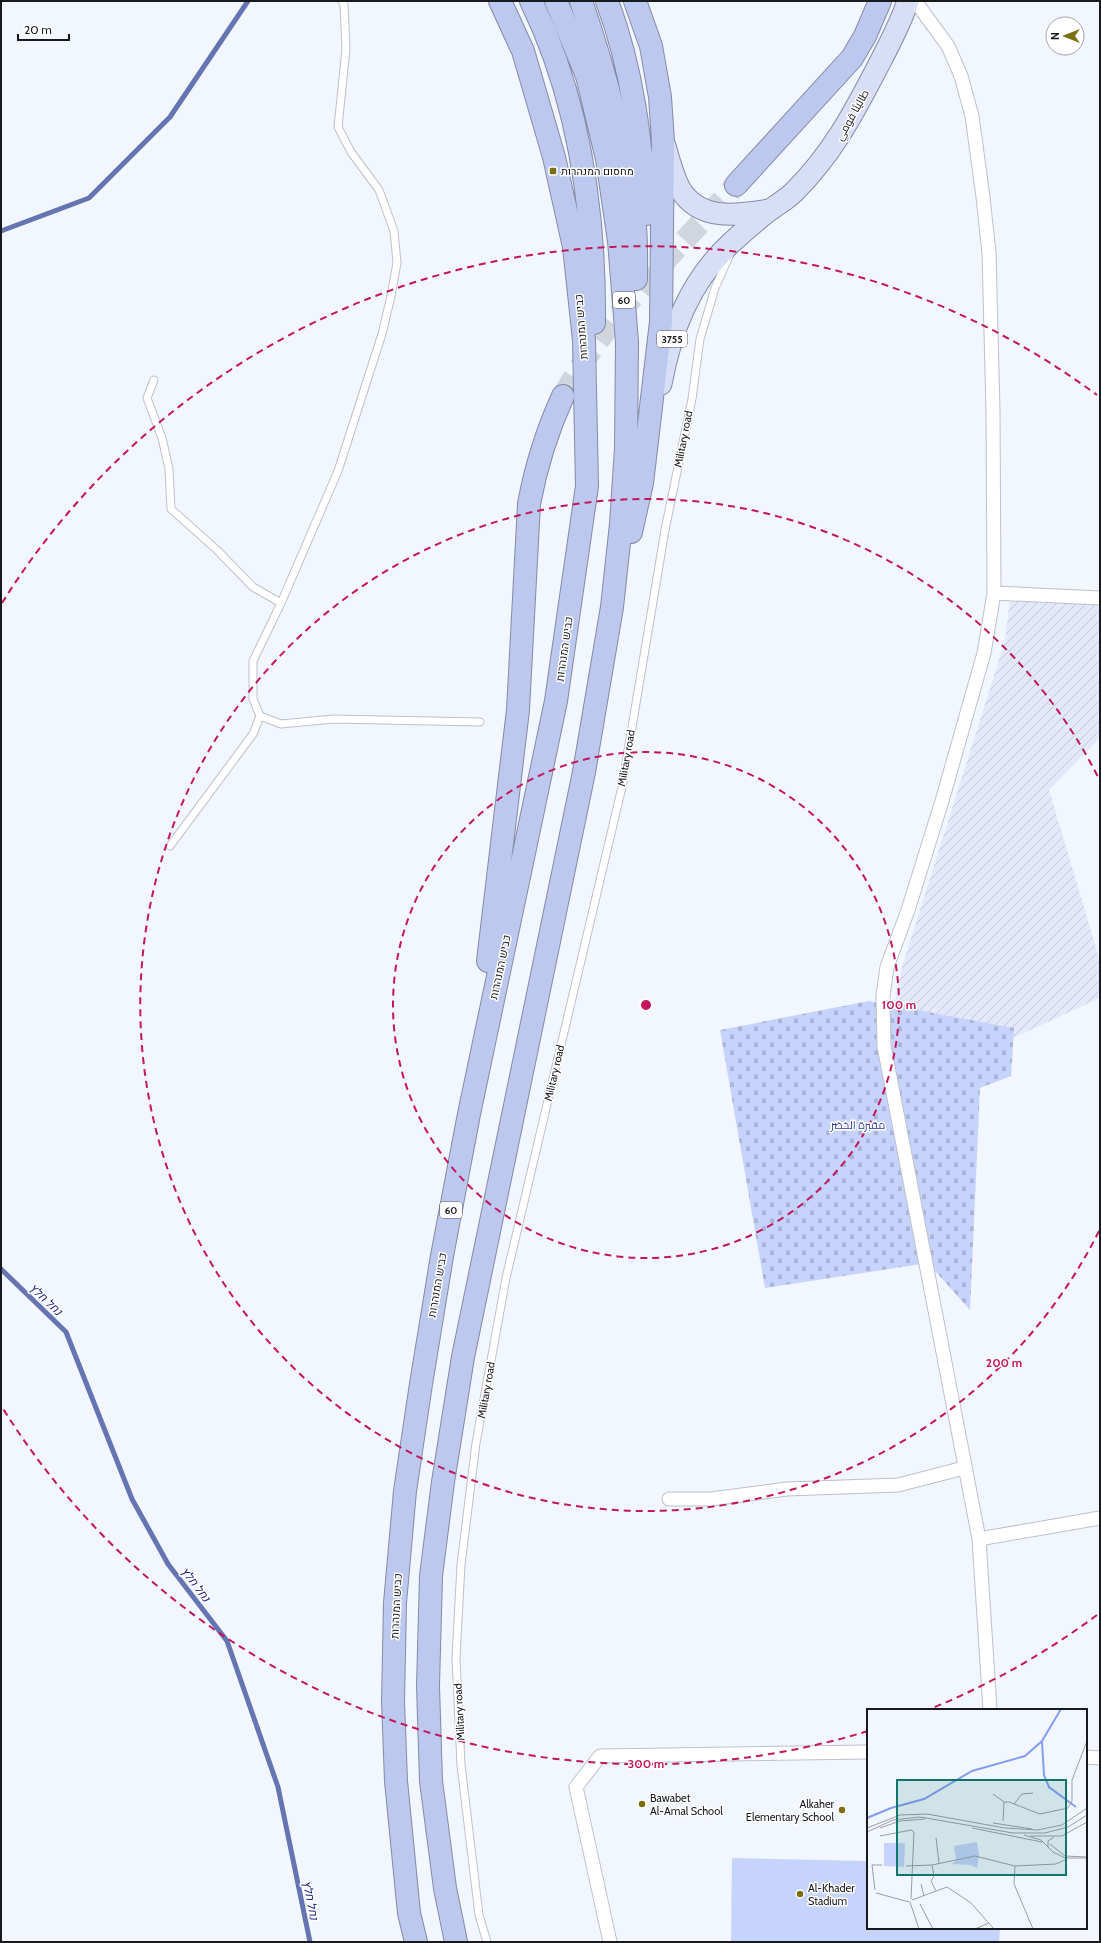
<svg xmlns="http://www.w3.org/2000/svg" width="1101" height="1943" font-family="Cabin,Cairo,Heebo,sans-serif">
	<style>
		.industrial { fill: url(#industrial-furrows) }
		.cemetery { fill: url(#cemetery-stones) }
		.pitch { fill: #c6d3fc }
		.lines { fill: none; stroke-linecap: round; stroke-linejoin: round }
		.stream { stroke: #6475b1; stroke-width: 5 }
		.highway-tunnel { stroke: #d1d5dd; stroke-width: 22; stroke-dasharray: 22 11; stroke-linecap: butt }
		.lane-casing { stroke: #bec1cc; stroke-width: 9 }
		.street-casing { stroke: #bec1cc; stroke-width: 15 }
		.primary-casing { stroke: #838ba5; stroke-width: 23 }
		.highway-casing { stroke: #838ba5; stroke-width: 24 }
		.lane { stroke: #fff; stroke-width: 7 }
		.street { stroke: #fff; stroke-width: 13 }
		.primary { stroke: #d7def5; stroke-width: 21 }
		.highway { stroke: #bcc8ee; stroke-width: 22 }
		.ring { fill: none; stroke: #c2185b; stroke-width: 2; stroke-dasharray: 7 5 }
		.poi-dot { fill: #79700f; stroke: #fff; stroke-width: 1.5 }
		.labels { text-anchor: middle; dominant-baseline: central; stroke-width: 3; stroke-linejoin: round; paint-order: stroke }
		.shield { fill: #fff; stroke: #5d5e61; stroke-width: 1 }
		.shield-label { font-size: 10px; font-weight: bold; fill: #18191d }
		.street-label { font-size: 11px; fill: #18191d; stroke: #fff }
		.poi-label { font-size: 11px; fill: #18191d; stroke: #fff; text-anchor: start }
		.park-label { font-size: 11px; fill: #3240a2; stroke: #fff }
		.water-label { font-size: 12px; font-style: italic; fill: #1b1f80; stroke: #fff }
		.inset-river { fill: none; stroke: #859cf1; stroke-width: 2 }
		.inset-road { fill: none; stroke: #9b9ea5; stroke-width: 1 }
		.view { fill: #0f766e; fill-opacity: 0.15; stroke: #0f766e; stroke-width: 2 }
		.inset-edge { fill: none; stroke: #18191d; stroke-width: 2 }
		.centre { fill: #c2185b; stroke: #fff; stroke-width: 2 }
		.ring-label { font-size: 12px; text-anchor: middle; font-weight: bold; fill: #c2185b; stroke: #fff; stroke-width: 3; stroke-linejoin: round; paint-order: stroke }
	</style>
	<defs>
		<pattern id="industrial-furrows" width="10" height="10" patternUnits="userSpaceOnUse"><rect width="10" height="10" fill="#e3e9fb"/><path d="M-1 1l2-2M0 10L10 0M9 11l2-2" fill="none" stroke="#c2c7d7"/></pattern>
		<pattern id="cemetery-stones" width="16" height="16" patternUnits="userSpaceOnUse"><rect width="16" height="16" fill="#c6d3fc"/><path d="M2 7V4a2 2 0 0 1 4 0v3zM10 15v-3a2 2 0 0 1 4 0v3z" fill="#a9b5d8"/></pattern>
	</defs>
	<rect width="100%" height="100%" fill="#f2f6ff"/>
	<path class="industrial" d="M 1010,599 L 1100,603 L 1100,738 L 1049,790 L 1100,961 L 1100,998 L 1013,1038 L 1013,1028 L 894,1006 L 902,967 L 1005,641 Z"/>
	<path class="cemetery" d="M 869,1001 L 1014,1028 L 1011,1076 L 980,1088 L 970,1310 L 928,1263 L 765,1288 L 720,1030 Z"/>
	<path class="pitch" d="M 732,1858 L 868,1861 L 868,1928 L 1000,1928 L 999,1942 L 731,1942 Z"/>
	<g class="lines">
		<path class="stream" d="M 1,231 L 89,198 L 170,117 L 248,1
			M 1,1269 L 66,1332 L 132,1499 L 168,1564 L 227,1641 L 278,1787 L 310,1942"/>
		<path class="highway-tunnel" d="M 563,396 C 605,318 676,251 736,185"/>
		<g class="lane-casing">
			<path id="lane" d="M 342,1 L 344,5 L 346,49 L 338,127 L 351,152 L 379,190 L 394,231 L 397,263 L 391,296 L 382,334 L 338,471 L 281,603 L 253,661 L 253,699 L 260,716 L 281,724 L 334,719 L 480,722
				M 154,380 L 147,398 L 162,438 L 169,469 L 171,509 L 217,550 L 253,587 L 281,603
				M 170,846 L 253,734 L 260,716
				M 487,1942 L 479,1915 L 461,1765 L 456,1658 L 461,1565 L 476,1443 L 506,1278 L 622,787 L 665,530 L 692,399 L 700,339 L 715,288 L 730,254"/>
		</g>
		<g class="street-casing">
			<path id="street" d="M 915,1 L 948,46 L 961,76 L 972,116 L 983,197 L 989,253 L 993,411 L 994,593 L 984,653 L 942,801 L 908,910 L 887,967 L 883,996 L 884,1046 L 979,1539 L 990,1710
				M 994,593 L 1100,598
				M 669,1499 L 711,1499 L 787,1489 L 898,1485 L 964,1468
				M 979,1539 L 1100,1518
				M 1086,1757 L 1100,1758
				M 610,1942 L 576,1787 L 600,1756 L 868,1752"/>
		</g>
		<g class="primary-casing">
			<path id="primary" d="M 665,146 C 669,160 673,176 680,189 C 700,222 738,215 769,210
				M 661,384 C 671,330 690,281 731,243 C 743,232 757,220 770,210 C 778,204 787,199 794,192 C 832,154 852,116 876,70 C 888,47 900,25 908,1"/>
		</g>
		<g class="highway-casing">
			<path id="highway" d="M 531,1 C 580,101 595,212 594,323
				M 581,1 C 605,71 624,144 634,218 C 637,237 636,259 636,279
				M 607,1 C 633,70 641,141 646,214
				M 736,185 L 852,58 L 865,36 L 880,1
				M 631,532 L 642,483 L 661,322 L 663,141 L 660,97 L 651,46 L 635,1
				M 488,961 L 518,710 L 529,504 C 536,466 547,431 563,396
				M 416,1942 L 409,1913 L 396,1781 L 393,1701 L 395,1603 L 405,1491 L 421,1384 L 442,1256 L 469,1114 L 556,701 L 587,486 L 584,340 L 574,247 L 554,157 L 523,51 L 500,1
				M 456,1942 L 445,1888 L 431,1781 L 428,1686 L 431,1576 L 443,1482 L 463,1357 L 584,772 L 612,607 L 621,524 L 626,448 L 627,342 L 619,241 L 607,159 L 587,76 L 556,1"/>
		</g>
		<use href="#lane" class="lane"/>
		<use href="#street" class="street"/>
		<use href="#primary" class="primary"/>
		<use href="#highway" class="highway"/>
	</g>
	<g class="ring">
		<circle cx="646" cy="1005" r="253"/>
		<path d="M1099 1231A506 506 0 1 1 1099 779"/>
		<path d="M1097 1615A759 759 0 0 1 930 1709M868 1731A759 759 0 0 1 2 1407M2 603A759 759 0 0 1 1097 395"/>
	</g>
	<g class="poi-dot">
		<rect x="549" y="167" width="8" height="8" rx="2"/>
		<circle cx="642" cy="1804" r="4"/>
		<circle cx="842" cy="1810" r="4"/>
		<circle cx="800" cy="1894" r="4"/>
	</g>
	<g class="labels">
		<g class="shield">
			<rect x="613" y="292" width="22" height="16" rx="3"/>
			<rect x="657" y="331" width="30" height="16" rx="3"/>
			<rect x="440" y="1202" width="22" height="16" rx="3"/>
		</g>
		<g class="shield-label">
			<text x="624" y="300">60</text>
			<text x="672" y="339">3755</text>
			<text x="451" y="1210">60</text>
		</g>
		<g class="street-label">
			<text transform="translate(852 115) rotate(-61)">طاليثا قومي</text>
			<text transform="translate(581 327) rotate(-95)">כביש המנהרות</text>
			<text transform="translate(683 439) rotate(-79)">Military road</text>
			<text transform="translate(564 649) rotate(-82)">כביש המנהרות</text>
			<text transform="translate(626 758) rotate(-80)">Military road</text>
			<text transform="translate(500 967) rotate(-78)">כביש המנהרות</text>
			<text transform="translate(554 1073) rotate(-77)">Military road</text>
			<text transform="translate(437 1285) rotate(-80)">כביש המנהרות</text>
			<text transform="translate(486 1390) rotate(-80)">Military road</text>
			<text transform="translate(396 1606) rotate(-87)">כביש המנהרות</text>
			<text transform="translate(459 1712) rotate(-93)">Military road</text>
		</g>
		<g class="poi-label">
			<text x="561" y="171">מחסום המנהרות</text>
			<text x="650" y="1798">Bawabet<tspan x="650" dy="13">Al-Amal School</tspan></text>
			<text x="834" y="1804" text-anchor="end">Alkaher<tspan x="834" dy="13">Elementary School</tspan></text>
			<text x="808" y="1888">Al-Khader<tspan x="808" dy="13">Stadium</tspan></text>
		</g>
		<g class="park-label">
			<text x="858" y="1125">مقبرة الخضر</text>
		</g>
		<g class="water-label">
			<text transform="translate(46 1299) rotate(44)">נחל חלץ</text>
			<text transform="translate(196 1584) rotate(53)">נחל חלץ</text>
			<text transform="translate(311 1900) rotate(79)">נחל חלץ</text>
		</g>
	</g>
	<g transform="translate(867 1709)">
		<rect width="220" height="220" fill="#f2f6ff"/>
		<path d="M 110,133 L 112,146 L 110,159 L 104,156 L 85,155 L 89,151 L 87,137 Z" fill="#c6d3fc"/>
		<path d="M 17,134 L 38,134 L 37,158 L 17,157 Z" fill="#c6d3fc"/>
		<path class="inset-river" d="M 175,33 L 177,66 L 182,78 L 209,98M 0,109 L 24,99 L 57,90 L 105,62 L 158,47 L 175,32 L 194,0"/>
		<path class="inset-road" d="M 126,85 L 137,93 L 142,93 L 173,105 L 201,99 L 205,92 L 205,71 L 220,32M 147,95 L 155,85 L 166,84M 136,112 L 137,93M 126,114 L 165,120M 0,119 L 33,106 L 60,105 L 138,119 L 170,121 L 195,116 L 220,99M 13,119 L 33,112 L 58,110M 105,119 L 175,133M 0,123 L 26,111 L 53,108 L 146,124 L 178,124 L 201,118 L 220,106M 157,126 L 174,131 L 186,143 L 198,149 L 220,149M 13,127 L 44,121 L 47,123 L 44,190M 163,127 L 195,127 L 220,113M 69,129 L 72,154M 183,135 L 198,147 L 220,148M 181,138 L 181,132 L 187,128M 65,156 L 67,167 L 64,172 L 69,182M 39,157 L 65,156 L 108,147 L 148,157 L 189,155 L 200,150M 148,157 L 147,175 L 166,220M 54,175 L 57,187M 8,181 L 5,156 L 15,156M 9,184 L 42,193M 45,191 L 80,178 L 104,194 L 127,220M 43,193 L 52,220M 53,195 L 66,220M 108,220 L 122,214"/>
		<path class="view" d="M 30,71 L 199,71 L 199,166 L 30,166 Z"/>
		<rect width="220" height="220" class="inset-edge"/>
	</g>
	<circle cx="646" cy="1005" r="6" class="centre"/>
	<g class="ring-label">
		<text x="899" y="1009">100 m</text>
		<text x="1004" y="1367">200 m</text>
		<text x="646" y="1768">300 m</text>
	</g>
	<rect width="1101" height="1943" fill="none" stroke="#18191d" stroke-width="4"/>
	<g transform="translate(1065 36) rotate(270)"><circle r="19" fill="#ffffff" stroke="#a3a3a5"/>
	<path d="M0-3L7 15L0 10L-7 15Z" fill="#79700f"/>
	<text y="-6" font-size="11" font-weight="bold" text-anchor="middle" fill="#18191d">N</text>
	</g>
	<path d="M18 34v6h51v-6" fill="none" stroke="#18191d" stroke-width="2"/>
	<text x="24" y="34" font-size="12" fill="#18191d" stroke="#ffffff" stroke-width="3" paint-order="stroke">20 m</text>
</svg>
